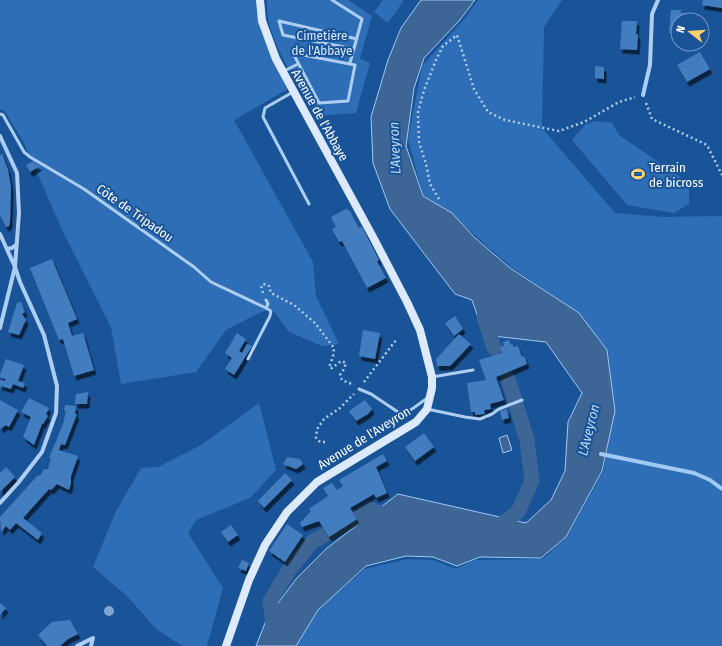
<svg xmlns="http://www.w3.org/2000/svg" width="722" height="646" font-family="'Fira Sans Condensed',sans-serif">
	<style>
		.green { fill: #2d6eb6 }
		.water { fill: #3d6697; stroke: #a0c9f3 }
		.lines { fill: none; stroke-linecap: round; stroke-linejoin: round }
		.stream { stroke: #a0c9f3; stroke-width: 4 }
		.canal { stroke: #3d6697; stroke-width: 15 }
		.building { fill: #427dbf; filter: url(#shadow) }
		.path { stroke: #adcdf1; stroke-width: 2.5; stroke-dasharray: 2 3; stroke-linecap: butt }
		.lane { stroke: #adcdf1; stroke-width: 3 }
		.street { stroke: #adcdf1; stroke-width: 4 }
		.secondary { stroke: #dceafc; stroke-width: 8 }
		.tree { fill: #80a5cf }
		.labels { text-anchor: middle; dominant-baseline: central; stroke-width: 4; stroke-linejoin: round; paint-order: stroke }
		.park-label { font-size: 13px; fill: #d5e7fc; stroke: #195498 }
		.street-label { font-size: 13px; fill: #fff; stroke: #195498 }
		.poi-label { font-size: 13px; fill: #fff; stroke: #195498; text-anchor: start }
		.water-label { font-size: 14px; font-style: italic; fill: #bad7f7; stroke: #195498 }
	</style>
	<defs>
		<filter id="shadow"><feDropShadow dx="2.5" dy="4.5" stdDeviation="0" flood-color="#0009"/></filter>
	</defs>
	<rect width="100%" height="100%" fill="#195498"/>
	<path class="green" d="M 0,0 L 256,0 L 288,89 L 234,120 L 313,262 L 316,296 L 339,344 L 322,346 L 289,332 L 272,309 L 259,313 L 226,330 L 196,372 L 121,384 L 111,327 L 63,232 L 23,141 L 4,110 L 0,110 Z
		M 267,0 L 348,0 L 372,16 L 360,59 L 370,63 L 356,113 L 315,116 C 300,88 274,49 268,18 C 267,12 267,6 267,0 Z
		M 383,0 L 404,0 L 388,23 L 374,12 Z
		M 478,0 L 562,0 L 544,27 L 542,128 L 615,213 L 662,217 L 722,216 L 722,646 L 296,646 L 318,610 L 365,569 L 408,559 L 433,560 L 456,569 L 474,560 L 543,559 L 567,537 L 603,472 L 615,411 L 608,351 L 579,313 L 511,267 L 451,214 L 423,195 L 408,139 L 422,66 L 466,17 Z
		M 596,121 L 612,123 L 619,135 L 689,183 L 689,204 L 674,213 L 627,205 L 572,140 L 586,124 Z
		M 259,403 L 276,470 L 250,498 L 196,520 L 188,533 L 223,588 L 207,646 L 182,646 L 156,629 L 127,596 L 93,567 L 116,511 L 141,468 L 158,467 L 201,445 Z"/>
	<path class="water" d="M 421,0 L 475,0 L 459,21 L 424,58 L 414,88 L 406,146 L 423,196 L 452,213 L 474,237 L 510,268 L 579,313 L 607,350 L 615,411 L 602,471 L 566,537 L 541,558 L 480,557 L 457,566 L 433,557 L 406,556 L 366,566 L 318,610 L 296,646 L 256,646 L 267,618 L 296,579 L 327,548 L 398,494 L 526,523 L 551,500 L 565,471 L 568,422 L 582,393 L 546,342 L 484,335 L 472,300 L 455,294 L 390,209 L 373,163 L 371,117 L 388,60 L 401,28 Z
		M 507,435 L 512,450 L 503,453 L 499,438 Z"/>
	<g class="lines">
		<path class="stream" d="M 601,454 L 694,473 L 710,480 L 722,489"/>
		<path class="canal" d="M 484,317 L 494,348
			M 491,532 L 518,512 L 532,481 L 527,440 L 508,379
			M 274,631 L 270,601 L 289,570 L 312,542 L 370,509 L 394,519"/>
	</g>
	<path class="building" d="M 703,0 L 722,0 L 722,8 L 702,5 Z
		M 671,10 L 681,10 L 681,13 L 688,13 L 688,20 L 678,20 L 678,33 L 669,33 Z
		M 622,21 L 637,21 L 636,34 L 638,34 L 637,50 L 620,49 Z
		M 700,52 L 710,69 L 687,82 L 677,65 Z
		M 595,66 L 604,67 L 604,79 L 595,78 Z
		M 2,154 L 8,170 L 11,187 L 10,222 L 9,226 L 6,227 L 0,215 L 0,155 Z
		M 32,162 L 40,166 L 30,172 L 26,165 Z
		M 346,209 L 350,211 L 359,228 L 362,227 L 379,260 L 377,261 L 386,278 L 367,288 L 342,241 L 339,242 L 332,229 L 336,227 L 331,217 Z
		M 52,259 L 77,319 L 68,323 L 72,336 L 83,333 L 94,370 L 74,376 L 63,339 L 59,340 L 30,268 Z
		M 21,302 L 25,312 L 22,314 L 26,320 L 19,335 L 8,332 L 17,303 Z
		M 455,316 L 463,329 L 454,336 L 445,323 Z
		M 363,330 L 380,333 L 375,359 L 359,356 Z
		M 237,333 L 246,339 L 239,351 L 242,353 L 247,344 L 252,346 L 234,375 L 225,369 L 232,358 L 225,353 Z
		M 459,334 L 471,344 L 450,366 L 437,366 L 436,359 Z
		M 509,340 L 511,345 L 513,344 L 513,347 L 518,346 L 522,357 L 524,356 L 527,364 L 496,377 L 504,400 L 490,404 L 491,409 L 484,410 L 485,414 L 475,415 L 475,412 L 471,412 L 467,383 L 486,380 L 479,360 L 502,353 L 500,347 L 504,346 L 503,342 Z
		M 6,359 L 24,365 L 18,381 L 25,383 L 23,388 L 13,384 L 11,389 L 1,386 L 0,389 L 0,380 L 5,381 L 5,379 L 0,377 L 0,375 Z
		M 88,392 L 87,404 L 75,404 L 76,394 Z
		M 29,398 L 49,408 L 46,414 L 48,416 L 43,424 L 42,424 L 34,445 L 23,437 L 31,417 L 21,412 Z
		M 0,400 L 18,410 L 9,427 L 6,425 L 0,429 Z
		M 365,400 L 372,409 L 368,414 L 356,421 L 349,411 Z
		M 65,405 L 76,406 L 75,414 L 77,414 L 65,445 L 61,444 L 59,450 L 78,456 L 71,476 L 71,483 L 69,490 L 57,484 L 51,490 L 49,489 L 23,518 L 42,533 L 38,540 L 16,523 L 10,530 L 6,526 L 1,532 L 0,517 L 38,475 L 40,476 L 44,469 L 48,469 L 51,459 L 49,458 L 63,424 L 66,411 L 64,411 Z
		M 507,409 L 509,418 L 502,420 L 500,411 Z
		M 424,433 L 434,447 L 415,461 L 405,447 Z
		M 383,454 L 387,461 L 376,467 L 387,493 L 376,498 L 374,494 L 350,508 L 357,519 L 329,537 L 319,521 L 302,527 L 300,523 L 311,511 L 309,509 L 328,496 L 323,488 L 332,483 L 337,490 L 343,486 L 339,480 Z
		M 287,457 L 300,459 L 303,463 L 302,465 L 296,469 L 283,464 Z
		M 6,467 L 15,477 L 0,492 L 0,473 Z
		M 285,473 L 292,480 L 264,508 L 258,501 Z
		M 287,524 L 303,535 L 285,562 L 269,551 Z
		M 231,525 L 238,535 L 228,542 L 221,532 Z
		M 242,560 L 249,563 L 246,571 L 238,568 Z
		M 0,603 L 6,608 L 0,615 Z
		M 70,620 L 78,634 L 68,639 L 60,646 L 47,646 L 38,635 L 52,622 Z"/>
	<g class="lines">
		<path class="path" d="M 646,103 L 652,119 L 707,145 L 722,175
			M 439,199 L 430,184 L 426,164 L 419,142 L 418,112 L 424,90 L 436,60 L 443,46 L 457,35 L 474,89 L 488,112 L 505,120 L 559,131 L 584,122 L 619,102 L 635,97
			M 263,293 L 261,286 L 265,284 L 269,286 L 271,293 L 294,305 L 315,323 L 334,348 L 333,357 L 329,367 L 332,368 L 341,361 L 346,363 L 344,369 L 340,375 L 342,380 L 354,385
			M 364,382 L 396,340
			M 325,442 L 320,442 L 316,438 L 317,429 L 324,419 L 340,408 L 354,394"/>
		<path class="lane" d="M 332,0 L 362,19 L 350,63
			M 354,49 L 283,35 L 279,21 L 357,39
			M 293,53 L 355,65 L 348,101 L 319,103 Z
			M 284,71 L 298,64
			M 293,92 L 265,108 L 263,117 L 309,204
			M 0,114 L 3,115 L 24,152 L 30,157 L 84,189 L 194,267 L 211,282 L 266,308 L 268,304 L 266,300
			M 248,359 L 270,316 L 271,311 L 266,308
			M 432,377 L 473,370
			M 359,389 L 371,394 L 401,414 C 412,412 418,403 428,398
			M 427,409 L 465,417 L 480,419 L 492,414 L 499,409 L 522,400"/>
		<path class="street" d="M 643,95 L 650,65 L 652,14 L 658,0
			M 0,136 L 17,173 L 19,213 L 15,267 L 0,328
			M 0,234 L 15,267 L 20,282 L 44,335 L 57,386 L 56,413 L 42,452 L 18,483 L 0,503
			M 7,249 L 12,248 L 17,244
			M 77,646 L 93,638 L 91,646"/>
		<path class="secondary" d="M 226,646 L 249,580 L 265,545 L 287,512 L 317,482 L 416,422 L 427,409 L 432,388 L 432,377 L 420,330 L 407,302 L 373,237 L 276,59 L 262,21 L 260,0"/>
	</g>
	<circle class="tree" cx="109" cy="611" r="5"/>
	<defs>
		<g id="stadium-bare" transform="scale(1.08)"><path d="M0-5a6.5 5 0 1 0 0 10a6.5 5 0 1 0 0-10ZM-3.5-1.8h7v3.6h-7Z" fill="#ffd16d" stroke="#195498" stroke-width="2.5" paint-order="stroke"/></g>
	</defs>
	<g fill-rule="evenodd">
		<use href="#stadium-bare" x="638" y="174"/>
	</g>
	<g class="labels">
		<g class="park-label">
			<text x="322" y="35">Cimetière<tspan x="322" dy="15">de l'Abbaye</tspan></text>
		</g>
		<g class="street-label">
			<text transform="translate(320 115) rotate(61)">Avenue de l'Abbaye</text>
			<text transform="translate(135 213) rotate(35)">Côte de Tripadou</text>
			<text transform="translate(364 438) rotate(-32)">Avenue de l'Aveyron</text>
		</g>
		<g class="poi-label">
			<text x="649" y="167">Terrain<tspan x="649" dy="15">de bicross</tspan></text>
		</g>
		<g class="water-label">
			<text transform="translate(395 148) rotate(-92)">L'Aveyron</text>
			<text transform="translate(589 430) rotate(-76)">L'Aveyron</text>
		</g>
	</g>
	<g transform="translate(690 32) rotate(287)"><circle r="19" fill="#195498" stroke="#7598c1"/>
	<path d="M0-3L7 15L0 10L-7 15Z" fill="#ffd16d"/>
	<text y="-6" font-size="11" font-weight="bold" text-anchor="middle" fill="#ffffff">N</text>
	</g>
</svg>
